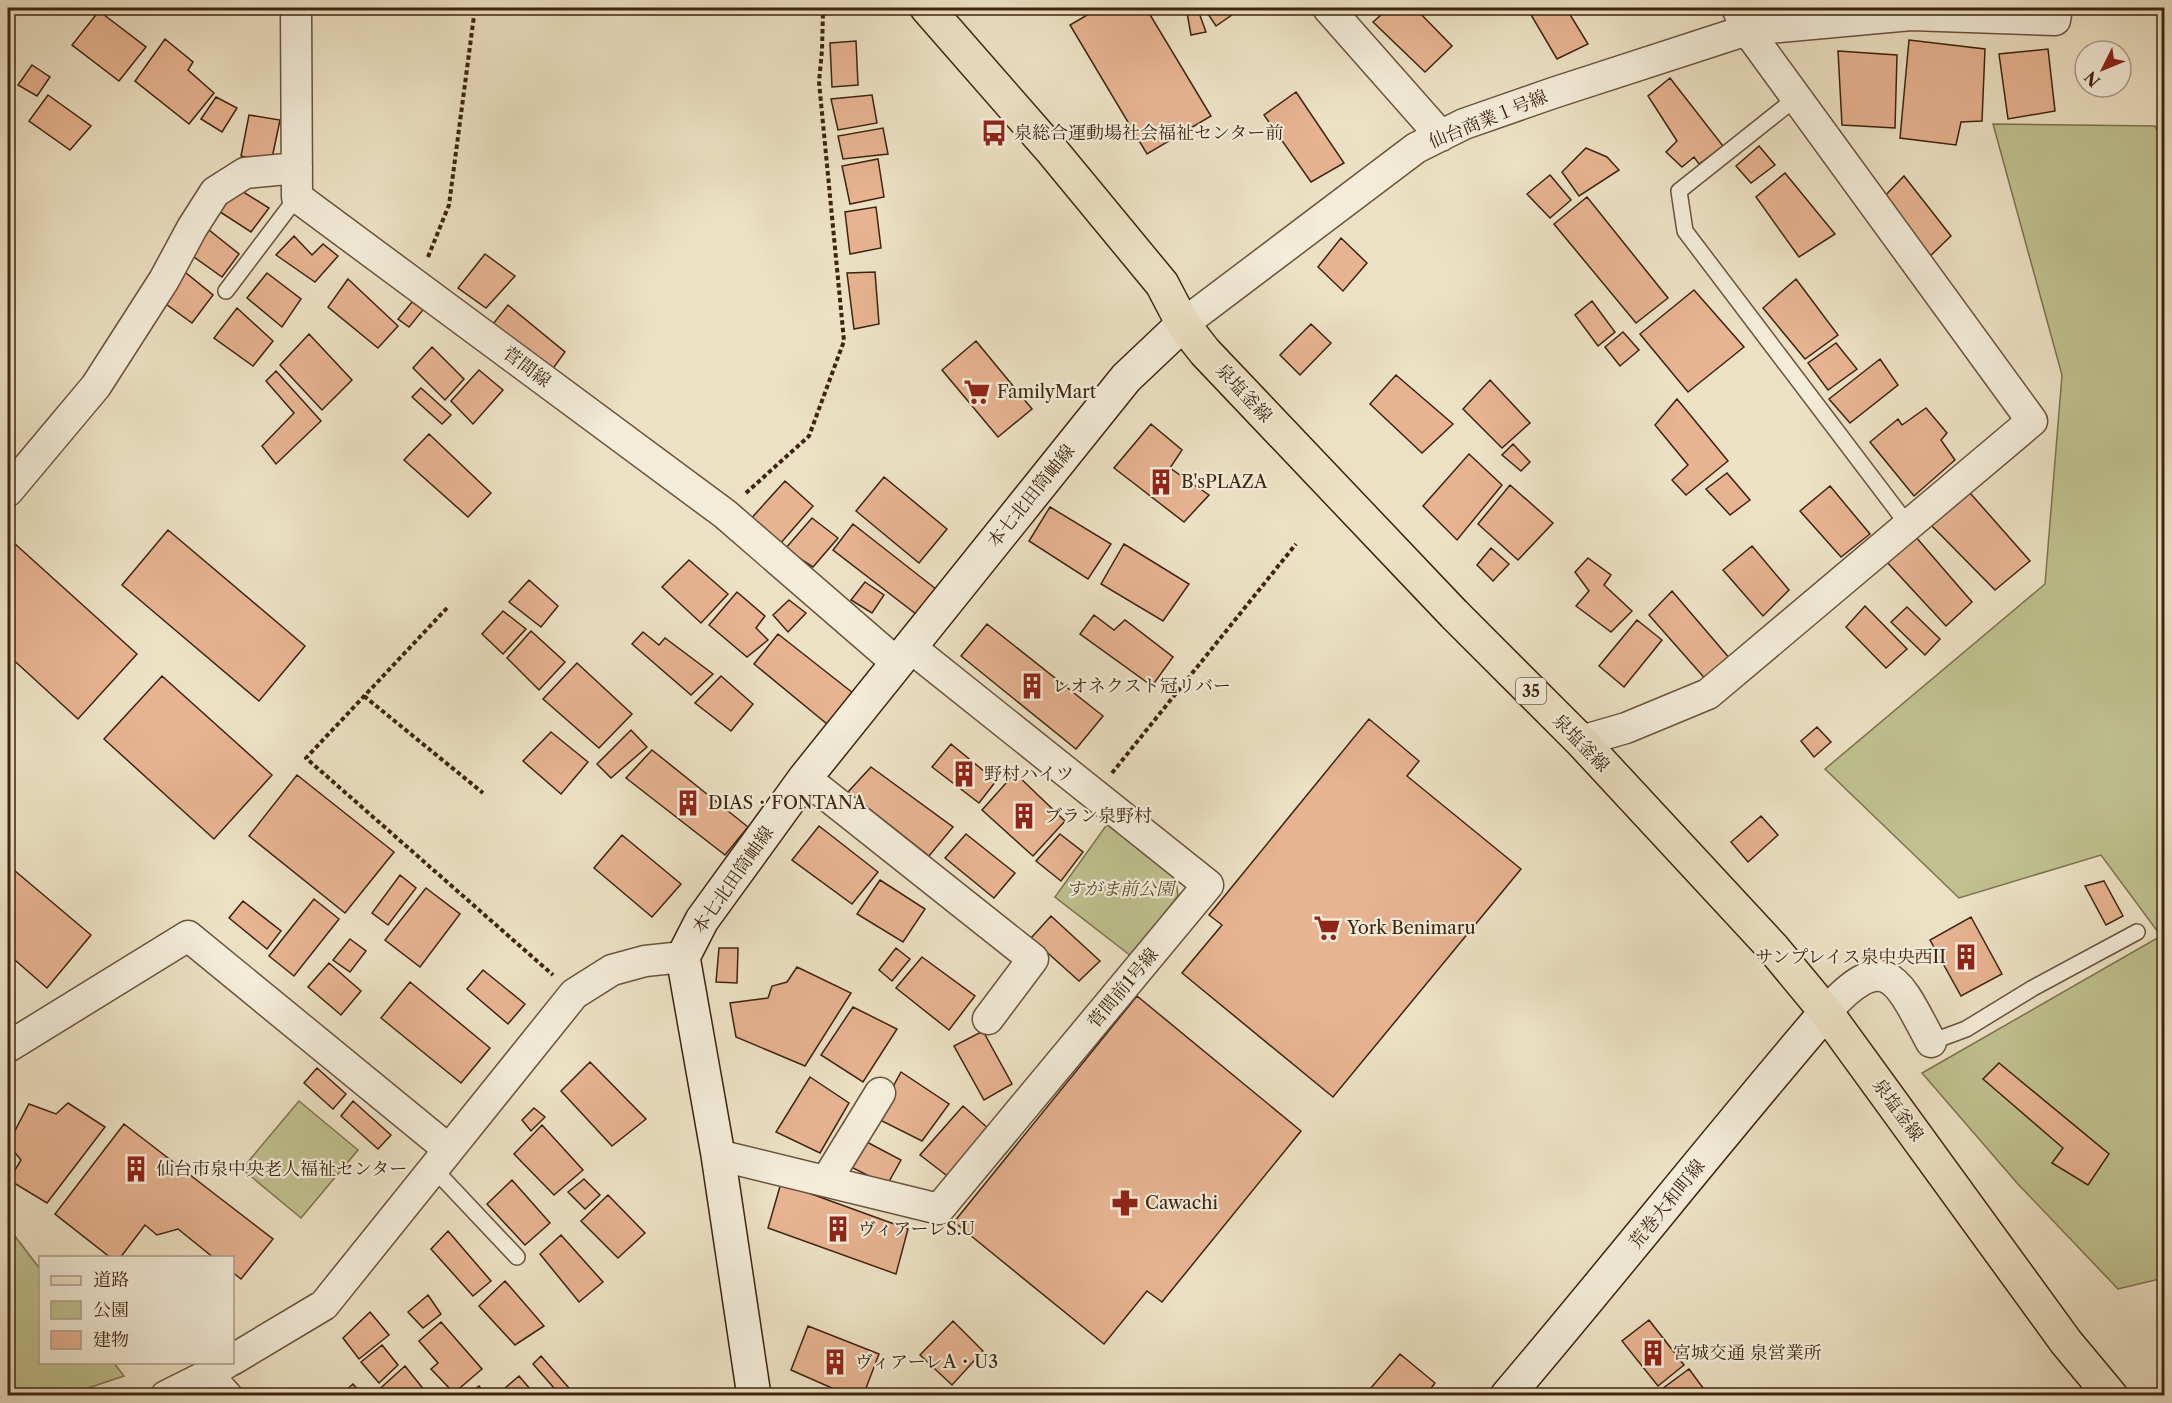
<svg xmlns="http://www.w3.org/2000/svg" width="2172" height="1403" font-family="'Libre Caslon Text','Noto Serif JP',serif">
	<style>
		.green { fill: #bfc18f; stroke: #7e7250; stroke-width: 1.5 }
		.building { fill: #e7b391; stroke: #3e2410; stroke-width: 1.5 }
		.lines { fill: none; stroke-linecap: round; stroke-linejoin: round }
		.lane-casing { stroke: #6a533d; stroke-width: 18 }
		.street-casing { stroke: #6a533d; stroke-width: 33 }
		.secondary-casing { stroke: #3e2410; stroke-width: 36 }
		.primary-casing { stroke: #3e2410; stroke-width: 36 }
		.path { stroke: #3e2410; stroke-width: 4; stroke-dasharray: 4.5 3; stroke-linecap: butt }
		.lane { stroke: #f3ecd9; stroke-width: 15 }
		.street { stroke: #f3ecd9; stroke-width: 30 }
		.secondary { stroke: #f3ecd9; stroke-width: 33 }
		.primary { stroke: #ece1c4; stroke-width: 33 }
		.labels { text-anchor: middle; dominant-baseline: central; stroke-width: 4.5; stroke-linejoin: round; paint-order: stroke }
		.shield { fill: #f3ecd9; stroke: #74604c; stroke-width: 1.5 }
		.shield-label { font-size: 16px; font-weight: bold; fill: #3e2410 }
		.street-label { font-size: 18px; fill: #3e2410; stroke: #f3ecd9 }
		.poi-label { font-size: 18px; fill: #3e2410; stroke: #f3ecd9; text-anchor: start }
		.park-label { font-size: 18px; font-style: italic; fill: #5e4b30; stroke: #f3ecd9 }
	</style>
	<rect width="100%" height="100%" fill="#ece1c4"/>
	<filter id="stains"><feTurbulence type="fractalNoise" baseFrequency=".00333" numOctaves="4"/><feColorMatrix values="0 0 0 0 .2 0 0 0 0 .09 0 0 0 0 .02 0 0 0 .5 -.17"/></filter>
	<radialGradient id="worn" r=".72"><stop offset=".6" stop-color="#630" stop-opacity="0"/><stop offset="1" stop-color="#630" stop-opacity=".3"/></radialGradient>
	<path class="green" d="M 1993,124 L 2155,126 L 2164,145 L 2164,1278 L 2118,1289 L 2017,1183 L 1922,1073 L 2161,936 L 2101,855 L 1959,898 L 1825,769 L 2045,584 L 2062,375 Z
		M 1108,823 L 1175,873 L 1178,896 L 1131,956 L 1055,897 Z
		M 299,1101 L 358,1150 L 301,1218 L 242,1169 Z
		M 8,1227 L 40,1269 L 40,1362 L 114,1363 L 124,1376 L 67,1395 L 8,1395 Z"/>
	<path class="building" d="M 1099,8 L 1146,8 L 1211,116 L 1147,154 L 1070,25 Z
		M 1204,8 L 1242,8 L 1216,26 Z
		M 1389,8 L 1415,8 L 1452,46 L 1425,72 L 1373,22 Z
		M 1527,8 L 1566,8 L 1588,44 L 1557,59 Z
		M 1198,10 L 1206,32 L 1191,35 L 1187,13 Z
		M 99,11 L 146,47 L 119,81 L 72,45 Z
		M 165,39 L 193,62 L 188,70 L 214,93 L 189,124 L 135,81 Z
		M 1909,40 L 1985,49 L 1982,121 L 1961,122 L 1956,145 L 1900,138 Z
		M 856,41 L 858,85 L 832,87 L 830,43 Z
		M 2048,49 L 2055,111 L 2008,119 L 1999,54 Z
		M 1838,51 L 1897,55 L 1895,128 L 1842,125 Z
		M 32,65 L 50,77 L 37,96 L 18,85 Z
		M 1670,78 L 1723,146 L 1699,164 L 1694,157 L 1682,167 L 1666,152 L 1677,141 L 1648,96 Z
		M 1296,92 L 1344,163 L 1311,182 L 1264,115 Z
		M 48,95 L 91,126 L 70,150 L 29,121 Z
		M 872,95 L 877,123 L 838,130 L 831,99 Z
		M 216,97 L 237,108 L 222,132 L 201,119 Z
		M 249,115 L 280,120 L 271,163 L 241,156 Z
		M 883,128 L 888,154 L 843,159 L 838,136 Z
		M 1759,146 L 1775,165 L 1751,183 L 1736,166 Z
		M 1586,148 L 1607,157 L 1619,170 L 1579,196 L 1562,172 Z
		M 878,159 L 884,197 L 850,204 L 842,166 Z
		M 1785,173 L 1835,234 L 1799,257 L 1756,197 Z
		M 1550,175 L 1571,200 L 1550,218 L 1527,194 Z
		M 1904,176 L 1951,236 L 1926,260 L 1881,200 Z
		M 232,185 L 269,208 L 251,232 L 214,208 Z
		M 1587,197 L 1668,298 L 1636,323 L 1554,224 Z
		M 876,207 L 881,248 L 850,254 L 845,212 Z
		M 204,226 L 239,254 L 222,277 L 187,252 Z
		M 294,236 L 312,255 L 323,244 L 338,256 L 315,282 L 276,255 Z
		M 1341,238 L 1367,263 L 1343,291 L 1318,267 Z
		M 485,254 L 515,276 L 486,308 L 458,288 Z
		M 180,268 L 213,295 L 192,323 L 159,299 Z
		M 875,272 L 879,324 L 854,329 L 847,273 Z
		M 267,273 L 301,299 L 282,327 L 247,298 Z
		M 348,279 L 398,326 L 378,348 L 328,307 Z
		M 1796,279 L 1838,335 L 1805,359 L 1763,308 Z
		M 1694,290 L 1744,347 L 1688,392 L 1640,334 Z
		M 1592,301 L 1615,332 L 1598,346 L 1575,315 Z
		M 412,302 L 423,310 L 409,327 L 398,319 Z
		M 508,305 L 565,352 L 549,374 L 489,329 Z
		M 237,308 L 273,341 L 253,366 L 214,338 Z
		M 1311,324 L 1331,343 L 1300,375 L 1280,355 Z
		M 1623,332 L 1639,350 L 1620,366 L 1605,347 Z
		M 309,334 L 352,380 L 322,410 L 280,365 Z
		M 976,341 L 1032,409 L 998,437 L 942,370 Z
		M 1836,343 L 1857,369 L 1828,390 L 1808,363 Z
		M 432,347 L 464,379 L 445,400 L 413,368 Z
		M 1880,359 L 1898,385 L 1850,423 L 1829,399 Z
		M 479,370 L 503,390 L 473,424 L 451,401 Z
		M 276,371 L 321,421 L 276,464 L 262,446 L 294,413 L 266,381 Z
		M 1396,375 L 1453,424 L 1422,453 L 1370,404 Z
		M 1490,380 L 1530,423 L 1502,448 L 1463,409 Z
		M 421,388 L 451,415 L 442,424 L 412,397 Z
		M 1677,399 L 1728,461 L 1686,495 L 1672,480 L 1688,465 L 1655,425 Z
		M 1926,408 L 1947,433 L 1941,440 L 1955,460 L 1914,496 L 1870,442 L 1898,419 L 1902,425 Z
		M 1151,424 L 1182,450 L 1170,468 L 1209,495 L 1184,522 L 1114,468 Z
		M 429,434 L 491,493 L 468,517 L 404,460 Z
		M 1513,444 L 1530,462 L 1521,471 L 1502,455 Z
		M 1469,454 L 1502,485 L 1457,540 L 1423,506 Z
		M 1727,473 L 1750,500 L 1730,515 L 1706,489 Z
		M 884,477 L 947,529 L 919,563 L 856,511 Z
		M 785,481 L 813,506 L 779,545 L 748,522 Z
		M 1510,485 L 1553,523 L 1518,560 L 1478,524 Z
		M 1830,486 L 1870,534 L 1841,557 L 1800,511 Z
		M 1970,493 L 2030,561 L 1995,590 L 1930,524 Z
		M 1050,507 L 1111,544 L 1088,579 L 1029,541 Z
		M 812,518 L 838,538 L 813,567 L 785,549 Z
		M 853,524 L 936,589 L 916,614 L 833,550 Z
		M 168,530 L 305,646 L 259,701 L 122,585 Z
		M 1915,536 L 1972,602 L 1946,626 L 1886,561 Z
		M 14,543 L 137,654 L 78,719 L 8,655 L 8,550 Z
		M 1124,544 L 1189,584 L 1163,621 L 1101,584 Z
		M 1752,546 L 1789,590 L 1763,616 L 1723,570 Z
		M 1491,548 L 1509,564 L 1493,581 L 1477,565 Z
		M 1588,558 L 1611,575 L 1604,585 L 1632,611 L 1611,632 L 1576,606 L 1589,591 L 1575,572 Z
		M 689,560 L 728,594 L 701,623 L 662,587 Z
		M 529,580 L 558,606 L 541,627 L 509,602 Z
		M 865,582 L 884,595 L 872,613 L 851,600 Z
		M 1672,591 L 1731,660 L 1708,682 L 1649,615 Z
		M 737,592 L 765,616 L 756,628 L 768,640 L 747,657 L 709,625 Z
		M 789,600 L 806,613 L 788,632 L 773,615 Z
		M 1865,606 L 1907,649 L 1886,668 L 1846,627 Z
		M 1907,607 L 1940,639 L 1925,655 L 1891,622 Z
		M 503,611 L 526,629 L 503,654 L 482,634 Z
		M 1094,615 L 1114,630 L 1125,620 L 1173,657 L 1152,686 L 1080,634 Z
		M 1637,620 L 1662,640 L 1624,687 L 1599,666 Z
		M 987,624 L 1103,716 L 1076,749 L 961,656 Z
		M 531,631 L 565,662 L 539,690 L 507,658 Z
		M 643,632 L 659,645 L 665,638 L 713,674 L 691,695 L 632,644 Z
		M 778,634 L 853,693 L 827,724 L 754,664 Z
		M 577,663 L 632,714 L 599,748 L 543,699 Z
		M 162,676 L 272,775 L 214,839 L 104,739 Z
		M 721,676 L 753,704 L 731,731 L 695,703 Z
		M 1369,719 L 1419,761 L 1407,776 L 1521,869 L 1333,1097 L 1182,973 L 1222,925 L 1209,915 Z
		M 1817,727 L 1831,742 L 1814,757 L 1801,741 Z
		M 631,730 L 647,747 L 611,778 L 597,764 Z
		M 551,732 L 588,762 L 561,794 L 523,761 Z
		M 951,744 L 996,781 L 979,803 L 932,767 Z
		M 652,750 L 748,827 L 725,855 L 626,778 Z
		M 871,767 L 953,827 L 929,856 L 848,792 Z
		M 1015,773 L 1065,821 L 1033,856 L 982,810 Z
		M 297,775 L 394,852 L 345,913 L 249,836 Z
		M 1761,816 L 1778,835 L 1748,862 L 1731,842 Z
		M 819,826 L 878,872 L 852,904 L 792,860 Z
		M 966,834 L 1015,873 L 994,898 L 945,858 Z
		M 1060,834 L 1083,852 L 1061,881 L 1036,861 Z
		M 622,835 L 681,884 L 652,917 L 594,868 Z
		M 8,865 L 91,935 L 47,988 L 8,954 Z
		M 400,875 L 416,888 L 388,925 L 372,913 Z
		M 880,880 L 925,909 L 903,942 L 857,914 Z
		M 2104,881 L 2123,916 L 2106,925 L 2085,886 Z
		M 426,888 L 460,914 L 420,967 L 385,940 Z
		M 314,899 L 339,919 L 294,976 L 269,956 Z
		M 243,901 L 281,931 L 267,949 L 229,918 Z
		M 1051,916 L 1100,961 L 1079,981 L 1031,938 Z
		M 1971,917 L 2002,974 L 1961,996 L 1930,940 Z
		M 350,939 L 366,951 L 350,972 L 333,960 Z
		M 719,948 L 738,948 L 737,983 L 716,982 Z
		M 896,948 L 910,959 L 892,981 L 879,970 Z
		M 922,957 L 975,996 L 949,1030 L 896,988 Z
		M 329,963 L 361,991 L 341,1015 L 308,987 Z
		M 797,967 L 851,993 L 805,1066 L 736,1037 L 730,1003 L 768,998 L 772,986 L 787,982 Z
		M 483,970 L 525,1004 L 508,1024 L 467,989 Z
		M 410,982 L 490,1048 L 461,1083 L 381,1018 Z
		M 1137,996 L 1301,1131 L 1162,1302 L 1147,1291 L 1104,1344 L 954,1222 Z
		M 853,1007 L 897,1029 L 863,1082 L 821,1055 Z
		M 983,1031 L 1012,1084 L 984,1100 L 954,1046 Z
		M 590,1062 L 646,1119 L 612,1146 L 561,1091 Z
		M 1999,1063 L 2109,1154 L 2088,1185 L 2052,1163 L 2063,1148 L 1983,1079 Z
		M 317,1068 L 346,1094 L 333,1109 L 304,1083 Z
		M 901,1072 L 949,1104 L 922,1141 L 876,1118 Z
		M 810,1077 L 849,1103 L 820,1153 L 776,1132 Z
		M 353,1101 L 391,1135 L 378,1149 L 341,1116 Z
		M 68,1103 L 105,1127 L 47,1203 L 9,1180 L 21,1160 L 8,1144 L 29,1104 L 56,1114 Z
		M 963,1106 L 989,1129 L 950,1178 L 920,1155 Z
		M 534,1108 L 545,1117 L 531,1131 L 522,1120 Z
		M 124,1124 L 273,1239 L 241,1279 L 232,1272 L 232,1258 L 214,1258 L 178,1229 L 157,1235 L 145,1225 L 120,1258 L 111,1258 L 55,1214 Z
		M 542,1125 L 583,1170 L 554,1195 L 514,1154 Z
		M 863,1140 L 901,1160 L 887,1185 L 849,1166 Z
		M 584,1179 L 600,1195 L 585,1209 L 568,1192 Z
		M 512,1180 L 550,1223 L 525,1245 L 487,1204 Z
		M 781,1183 L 908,1229 L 896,1274 L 768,1228 Z
		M 608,1195 L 645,1233 L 618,1258 L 581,1221 Z
		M 448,1231 L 491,1281 L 473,1296 L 431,1249 Z
		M 561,1235 L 603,1282 L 579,1302 L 540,1254 Z
		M 505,1281 L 544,1326 L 515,1345 L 479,1306 Z
		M 428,1295 L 441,1314 L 423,1328 L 408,1312 Z
		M 370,1312 L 389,1335 L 359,1359 L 343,1338 Z
		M 1649,1320 L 1684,1365 L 1658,1386 L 1622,1341 Z
		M 953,1321 L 983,1351 L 952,1385 L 920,1355 Z
		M 441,1322 L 482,1369 L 454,1393 L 431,1369 L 438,1363 L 419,1341 Z
		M 808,1326 L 879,1354 L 863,1396 L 850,1396 L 791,1370 Z
		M 382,1345 L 398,1365 L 379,1383 L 361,1362 Z
		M 1400,1354 L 1435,1383 L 1425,1396 L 1364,1396 Z
		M 541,1356 L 576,1396 L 561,1396 L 533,1364 Z
		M 405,1366 L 429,1396 L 376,1396 L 374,1394 Z
		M 1689,1369 L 1709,1396 L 1666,1396 L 1662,1389 Z
		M 519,1376 L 536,1396 L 511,1396 L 505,1388 Z
		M 353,1384 L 363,1396 L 339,1396 Z
		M 479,1386 L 487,1396 L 472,1396 L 470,1393 Z"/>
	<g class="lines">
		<g class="lane-casing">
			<path id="lane" d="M 1796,98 L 1679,191 L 1685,231 L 1908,525
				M 226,291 L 297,197
				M 1931,1042 L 1966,1029 L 2033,988 L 2137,932
				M 434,1169 L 517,1257"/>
		</g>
		<g class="street-casing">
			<path id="street" d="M 296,8 L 297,197 L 725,514 L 897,663
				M 1328,8 L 1441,136
				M 1747,30 L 1911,15 L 2055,20 L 2057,8
				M 1183,324 L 1416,148 L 1464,124 L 1553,93 L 1747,30 L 1737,8
				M 8,491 L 96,386 L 164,280 L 192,228 L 215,192 L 245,173 L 297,168
				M 1581,741 L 1626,728 L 1708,694 L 2032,421 L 1747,30
				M 805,778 L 1033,959 L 988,1019
				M 1826,1012 C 1886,945 1898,980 1931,1042
				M 8,1047 L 188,936 L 448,1149
				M 718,1155 L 939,1209 L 1208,885 L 910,647
				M 826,1181 L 880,1093
				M 232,1360 L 324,1305 L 574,994 L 612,970 L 645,961 L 683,957
				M 166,1396 L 208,1375
				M 227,1396 L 208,1375 L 228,1362"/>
		</g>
		<g class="secondary-casing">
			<path id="secondary" d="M 754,1396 L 718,1155 L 683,957 L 702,920 L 805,778 L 1126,378 L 1183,324
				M 1507,1396 C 1615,1269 1718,1138 1826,1012"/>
		</g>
		<g class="primary-casing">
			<path id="primary" d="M 927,8 L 1053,152 L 1162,284 L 1183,324 L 1205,352 L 1454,614 L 1581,741 L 1773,948 L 1826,1012 L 2066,1342 L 2111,1396"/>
		</g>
		<path class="path" d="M 428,257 L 449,205 L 475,8
			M 746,493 L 809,436 L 844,341 L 819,82 L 822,50 L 823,12 L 821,8
			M 447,608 L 306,758 L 553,975
			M 364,696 L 483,793
			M 1112,773 L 1296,544"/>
		<use href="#lane" class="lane"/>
		<use href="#street" class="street"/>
		<use href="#secondary" class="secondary"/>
		<use href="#primary" class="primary"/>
	</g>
	<defs>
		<g id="bus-bare" transform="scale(2.07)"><path d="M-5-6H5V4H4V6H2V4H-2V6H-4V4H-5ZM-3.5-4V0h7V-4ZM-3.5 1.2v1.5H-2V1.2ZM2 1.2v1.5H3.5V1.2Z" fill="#8f2418" stroke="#f3ecd9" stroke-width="2.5" paint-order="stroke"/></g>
		<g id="supermarket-bare" transform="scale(2.07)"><path d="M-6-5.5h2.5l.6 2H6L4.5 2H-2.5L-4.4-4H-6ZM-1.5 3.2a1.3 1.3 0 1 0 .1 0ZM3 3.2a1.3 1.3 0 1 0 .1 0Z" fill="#8f2418" stroke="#f3ecd9" stroke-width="2.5" paint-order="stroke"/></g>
		<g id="building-bare" transform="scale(2.07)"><path d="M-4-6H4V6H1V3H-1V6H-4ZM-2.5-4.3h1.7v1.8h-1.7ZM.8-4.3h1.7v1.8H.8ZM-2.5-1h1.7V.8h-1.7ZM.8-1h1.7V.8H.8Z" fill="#8f2418" stroke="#f3ecd9" stroke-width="2.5" paint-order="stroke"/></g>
		<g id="pharmacy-bare" transform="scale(2.07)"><path d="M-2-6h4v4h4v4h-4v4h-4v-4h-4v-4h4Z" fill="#8f2418" stroke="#f3ecd9" stroke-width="2.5" paint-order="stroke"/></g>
	</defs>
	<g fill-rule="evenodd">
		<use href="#bus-bare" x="994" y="133"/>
		<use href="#supermarket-bare" x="977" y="392"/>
		<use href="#building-bare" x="1161" y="482"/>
		<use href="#building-bare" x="1032" y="686"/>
		<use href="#building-bare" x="964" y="774"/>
		<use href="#building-bare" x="688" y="803"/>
		<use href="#building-bare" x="1024" y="816"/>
		<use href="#supermarket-bare" x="1327" y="928"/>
		<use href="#building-bare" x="1966" y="957"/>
		<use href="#building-bare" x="136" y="1169"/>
		<use href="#pharmacy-bare" x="1125" y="1203"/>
		<use href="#building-bare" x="838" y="1229"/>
		<use href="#building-bare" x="1653" y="1353"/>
		<use href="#building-bare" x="835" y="1362"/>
	</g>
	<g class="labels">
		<rect class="shield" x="1516" y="678" width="30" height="26" rx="4.5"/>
		<g class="shield-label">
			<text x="1531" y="691">35</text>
		</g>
		<g class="street-label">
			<text transform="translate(1488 119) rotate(-22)">仙台商業１号線</text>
			<text transform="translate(527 367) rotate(37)">菅間線</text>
			<text transform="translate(1244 393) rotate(47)">泉塩釜線</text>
			<text transform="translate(1031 496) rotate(-51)">本七北田筒岫線</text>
			<text transform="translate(1581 743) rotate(46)">泉塩釜線</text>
			<text transform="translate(733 880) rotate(-55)">本七北田筒岫線</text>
			<text transform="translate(1123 988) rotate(-50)">菅間前1号線</text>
			<text transform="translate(1898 1110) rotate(54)">泉塩釜線</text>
			<text transform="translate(1667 1204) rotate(-51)">荒巻大和町線</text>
		</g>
		<g class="poi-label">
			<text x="1014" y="133">泉総合運動場社会福祉センター前</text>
			<text x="997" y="392">FamilyMart</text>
			<text x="1181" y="482">B'sPLAZA</text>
			<text x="1052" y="686">レオネクスト冠リバー</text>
			<text x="984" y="774">野村ハイツ</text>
			<text x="708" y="803">DIAS・FONTANA</text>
			<text x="1044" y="816">ブラン泉野村</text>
			<text x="1347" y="928">York Benimaru</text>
			<text x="1946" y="957" text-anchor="end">サンプレイス泉中央西II</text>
			<text x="156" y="1169">仙台市泉中央老人福祉センター</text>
			<text x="1145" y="1203">Cawachi</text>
			<text x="858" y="1229">ヴィアーレS.U</text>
			<text x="1673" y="1353">宮城交通 泉営業所</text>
			<text x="855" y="1362">ヴィアーレA・U3</text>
		</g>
		<g class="park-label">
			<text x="1120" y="889">すがま前公園</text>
		</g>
	</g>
	<rect width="2172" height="1403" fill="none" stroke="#ece1c4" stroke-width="30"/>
	<rect x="9" y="9" width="2154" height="1385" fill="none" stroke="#3e2410" stroke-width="3"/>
	<rect x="15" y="15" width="2142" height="1373" fill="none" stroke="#3e2410" stroke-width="1.5"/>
	<rect x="39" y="1256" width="195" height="108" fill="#f3ecd9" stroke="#ab9c89" stroke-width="1.5"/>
	<rect x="51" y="1276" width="30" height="9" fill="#ece1c4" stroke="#ab9c89" stroke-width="1.5"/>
	<text x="93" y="1286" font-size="18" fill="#3e2410">道路</text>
	<rect x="51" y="1301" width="30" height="18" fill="#bfc18f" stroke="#ab9c89" stroke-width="1.5"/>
	<text x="93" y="1316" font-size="18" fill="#3e2410">公園</text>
	<rect x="51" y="1331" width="30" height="18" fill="#e7b391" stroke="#ab9c89" stroke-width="1.5"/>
	<text x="93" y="1346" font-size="18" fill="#3e2410">建物</text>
	<g transform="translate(2103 69) rotate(227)"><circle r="28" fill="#f3ecd9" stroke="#ab9c89" stroke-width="1.5"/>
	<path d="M0-4.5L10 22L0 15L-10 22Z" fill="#8f2418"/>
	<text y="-9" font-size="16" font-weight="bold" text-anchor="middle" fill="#3e2410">N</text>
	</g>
	<rect width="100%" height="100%" filter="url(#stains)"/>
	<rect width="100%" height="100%" fill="url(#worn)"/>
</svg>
